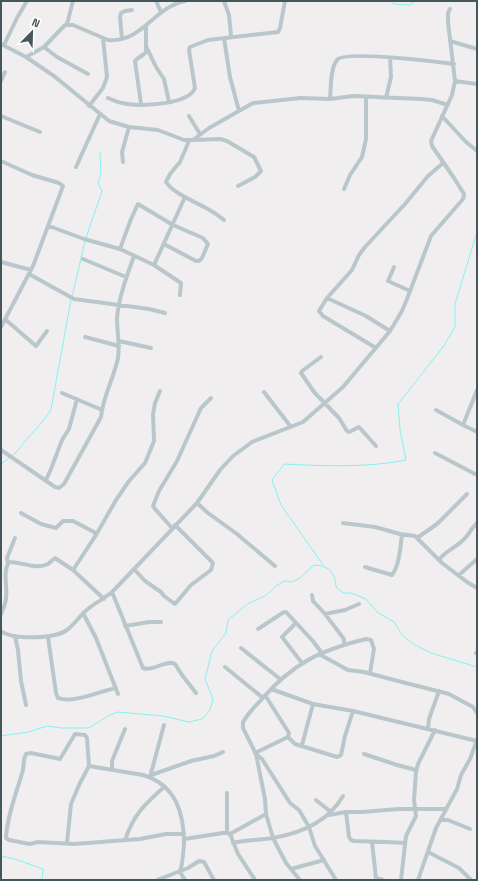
<svg xmlns="http://www.w3.org/2000/svg" width="478" height="881" font-family="'Space Grotesk',sans-serif">
	<style>
		.lines { fill: none; stroke-linecap: round; stroke-linejoin: round }
		.stream { stroke: #84f1f2; stroke-width: 1 }
		.street { stroke: #b9c7cd; stroke-width: 4 }
	</style>
	<rect width="100%" height="100%" fill="#f1eeef"/>
	<g class="lines">
		<path class="stream" d="M 390,1 L 394,4 L 410,5 L 415,1
			M 86,238 L 102,191 L 98,183 L 101,173 L 100,153
			M 72,297 L 85,241
			M 12,456 C 18,451 22,445 27,439 C 37,427 43,423 51,409 L 71,300
			M 1,464 L 9,458
			M 323,565 L 281,505 L 272,480 L 284,464 C 324,466 366,468 406,460 L 400,430 L 398,404 L 443,347 L 455,327 L 455,304 L 477,232
			M 1,736 L 28,732 L 47,726 L 61,728 L 89,728 L 108,716 L 118,712 L 163,716 L 189,722 L 202,719 L 210,710 L 213,699 L 205,679 L 212,651 L 226,633 L 228,620 L 249,603 L 265,596 L 276,586 L 284,581 L 292,582 L 300,578 L 314,565 C 329,566 335,572 336,587 L 343,593 L 351,593 L 366,599 L 377,612 L 394,622 L 403,636 L 415,645 L 431,653 L 477,667
			M 1,856 L 15,859 L 43,869 L 42,880"/>
		<path class="street" d="M 156,1 L 161,12
			M 224,1 L 229,15 L 231,36
			M 67,24 L 73,1
			M 224,38 L 230,77 L 239,111
			M 122,39 L 120,17 L 121,13 L 125,11 L 132,10
			M 450,41 L 477,49
			M 1,44 L 26,57 L 54,76 L 109,121 L 129,127 L 158,130 L 184,140 L 193,140 L 209,128 L 253,103 L 301,98 L 330,99 L 353,96 L 421,99 L 432,100 L 448,105
			M 4,45 L 17,18 L 27,1
			M 44,47 L 57,57 L 88,74
			M 147,48 L 156,67 L 164,79 L 169,102
			M 26,57 L 44,47 L 65,25 L 73,25 L 108,40 C 142,43 154,7 185,1
			M 1,81 L 5,72
			M 455,81 L 477,84
			M 108,98 C 114,101 120,103 127,104 C 143,106 188,105 195,88 L 189,50 L 190,47 L 208,40 L 278,32 L 280,28 L 285,1
			M 386,98 L 391,77 L 390,58
			M 330,99 C 331,89 330,68 337,60 C 344,50 437,62 454,64
			M 141,104 L 135,61 C 138,57 143,56 146,52 L 146,25
			M 89,106 L 103,88 L 107,77 L 103,38
			M 1,116 L 40,132
			M 189,116 L 200,134
			M 442,116 L 466,142 L 477,151
			M 194,140 L 220,139 L 227,141 L 254,157 L 261,171 L 255,177 L 238,186
			M 189,141 L 180,162 L 170,174 L 166,182 C 173,193 195,202 206,208 C 212,211 218,215 224,220
			M 1,161 L 32,175 L 59,183 L 63,186 L 33,266 L 1,327
			M 123,162 L 122,152 L 129,127
			M 76,167 L 100,114
			M 344,189 L 350,175 L 362,157 L 366,139 L 366,97
			M 49,226 L 84,239 L 120,249 L 154,265 L 181,283 L 180,295
			M 120,249 L 131,219 L 138,204 L 173,225 L 203,238 L 208,244 L 202,258 L 199,261 L 196,261 L 164,244
			M 83,259 L 126,277
			M 1,262 L 31,270
			M 154,265 L 185,197
			M 394,267 L 388,281 L 410,291
			M 29,274 L 74,299 L 149,309 L 165,313
			M 327,298 L 366,316 L 390,331
			M 6,320 L 36,346 L 47,331
			M 85,337 L 119,346
			M 119,341 L 151,348
			M 376,348 L 323,316 L 319,311 L 327,298 L 352,270 L 359,255 L 365,247 L 405,204 L 428,176 L 443,163
			M 321,357 L 302,371 L 301,373 L 314,392 L 339,418 L 347,431 L 349,432 L 359,427 L 376,446
			M 477,390 L 463,425 L 477,432
			M 264,392 L 291,427
			M 62,393 L 102,410
			M 436,410 L 463,425
			M 1,450 L 55,487 L 59,488 L 64,484 L 101,417 C 103,396 114,378 118,358 C 120,344 117,332 117,318 C 119,296 127,276 134,256
			M 435,453 L 477,475
			M 46,480 L 51,469 L 62,440 L 69,429 L 77,399
			M 197,503 L 208,513 L 237,534 L 275,566
			M 21,513 L 41,524 L 56,528 L 63,521 L 73,521 L 94,532 L 96,535
			M 343,523 L 375,527 L 400,534 L 415,536 L 442,563 L 467,582 L 477,588
			M 172,528 L 155,509 L 153,506 L 159,491 L 177,461 L 201,408 L 211,398
			M 417,538 L 437,524 L 467,494
			M 439,560 C 446,550 454,549 462,541 C 468,536 471,529 477,523
			M 8,563 L 7,558 L 15,538
			M 365,567 L 392,575 C 400,564 400,547 402,535
			M 134,569 L 145,581 L 161,592 L 164,596 L 175,604 L 191,585 L 211,570 L 213,563 L 175,525
			M 73,570 L 96,535 L 116,500 L 129,481 L 145,463 L 154,441 L 153,414 L 155,403 L 160,391
			M 459,575 L 477,559
			M 112,592 L 143,668 C 154,672 165,659 175,664 L 182,675 L 196,693
			M 312,595 L 313,601 L 325,614 L 344,639 L 344,644
			M 83,613 L 96,638 L 118,694
			M 1,614 C 3,609 6,603 6,598 C 8,586 2,572 9,562 C 22,562 36,570 48,564 C 50,562 53,560 55,558 L 73,570 L 104,599
			M 325,614 L 345,610 L 359,604
			M 296,623 L 282,637 L 302,663
			M 125,626 L 149,622 L 161,622
			M 258,629 L 284,612 L 286,612 L 312,640 L 322,653
			M 1,631 C 13,640 54,639 67,630 C 75,624 81,614 89,608 C 98,601 108,597 116,588 L 197,503 L 220,470 L 233,456 L 252,442 L 303,422 L 343,387 L 390,331 L 402,311 L 407,299 L 431,236 L 463,199 L 464,194 L 454,178 L 432,146 L 431,141 L 452,95 L 455,81 L 448,22 L 448,13 L 450,9
			M 15,636 L 18,650 L 21,681 L 26,705
			M 48,637 L 56,693 L 58,698 C 73,704 100,691 116,688
			M 241,648 L 280,679
			M 476,653 L 477,652
			M 319,654 L 348,670 L 364,672 L 398,681 L 449,694 L 473,707 L 477,713
			M 225,667 L 263,698
			M 271,689 L 313,704 L 302,745
			M 265,695 L 289,733 L 288,737 L 295,744 L 337,757 L 341,755 L 345,736 L 353,711
			M 313,704 L 353,711 L 477,741
			M 428,729 L 429,719 L 439,691
			M 255,753 L 288,737
			M 256,754 L 262,759 L 290,803 L 299,810 L 309,827 L 315,846 L 336,880
			M 364,754 L 397,765 L 416,770
			M 89,766 L 143,775 C 176,785 184,813 184,844 C 183,854 183,862 180,872 L 185,880
			M 112,769 L 112,761 L 125,729
			M 151,775 L 191,761 L 214,756 L 223,752
			M 150,777 L 164,725
			M 227,793 L 227,833
			M 316,800 L 331,812
			M 346,812 L 362,812 L 398,809 L 446,809
			M 329,815 L 346,812 L 349,837 L 351,840 L 354,841 L 387,842 L 405,843
			M 441,820 L 448,820 L 470,829
			M 230,834 L 238,854 L 255,880
			M 184,839 L 223,833 L 227,833 L 230,834 L 266,814
			M 125,840 C 134,814 144,805 164,787
			M 372,842 L 376,878 L 383,880
			M 67,843 L 71,804 L 79,785 L 89,766 L 87,738 L 85,735 L 75,734 L 60,759 L 31,753 L 26,754 C 23,760 24,764 23,770 C 17,791 7,816 6,838 L 9,840 L 30,844 L 38,842 L 74,844 L 140,839 L 166,834 L 184,834
			M 233,843 C 246,840 260,840 273,838 C 302,833 328,822 343,796
			M 428,852 L 459,868 L 471,880
			M 291,869 L 324,860
			M 157,880 L 188,868 L 199,861 L 204,862 L 214,880
			M 300,880 L 286,863 L 273,838 L 266,814 L 265,799 L 256,754 L 243,728 L 243,722 C 248,714 255,706 262,699 C 293,663 321,650 366,639 L 371,640 L 374,649 L 370,673
			M 401,880 L 406,836 L 416,816 L 414,800 L 416,772 L 418,764 L 435,730
			M 418,880 L 436,828 L 457,789 L 461,775 L 470,759 L 477,740"/>
	</g>
	<rect width="478" height="881" fill="none" stroke="#45575d" stroke-width="4"/>
	<g transform="translate(32 32) rotate(23)" stroke="#ffffff" stroke-width="3" paint-order="stroke">
	<path d="M0-3L7 15L0 10L-7 15Z" fill="#45575d"/>
	<text y="-6" font-size="11" font-weight="bold" text-anchor="middle" fill="#45575d">N</text>
	</g>
</svg>
